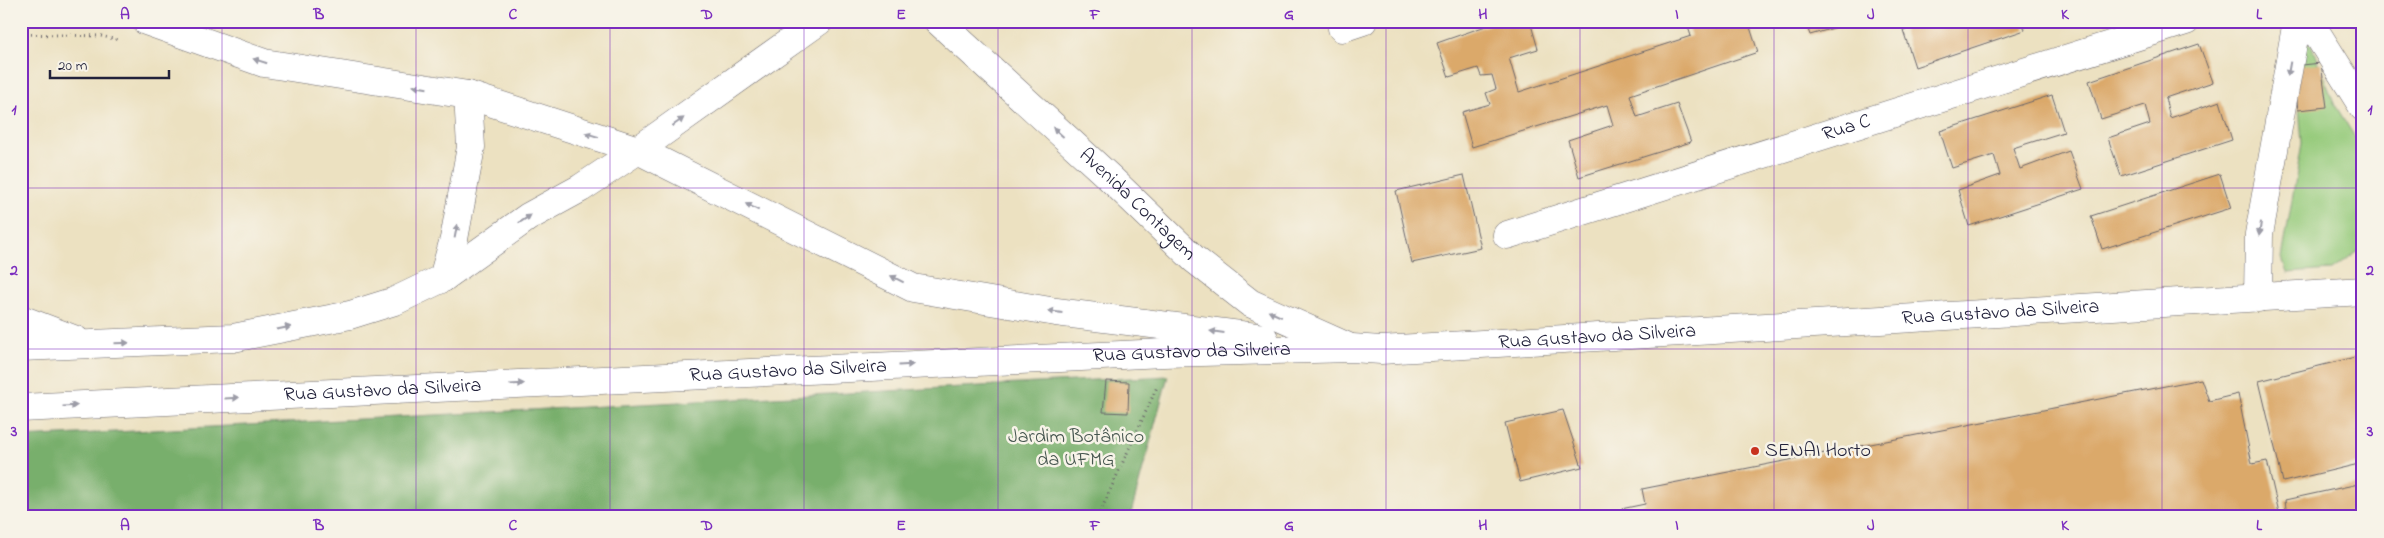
<svg xmlns="http://www.w3.org/2000/svg" width="2384" height="538" font-family="'Indie Flower',sans-serif">
	<style>
		.green { fill: #96cb7c; stroke: #5c765c }
		.forest { fill: #78af6c; stroke: #4d6854 }
		.building { fill: #dba96a }
		.lines { fill: none; stroke-linecap: round; stroke-linejoin: round }
		.minor-casing { stroke: #69656a; stroke-width: 29 }
		.secondary-casing { stroke: #69656a; stroke-width: 29 }
		.path { stroke: #69656a; stroke-width: 3; stroke-dasharray: 1 4; stroke-linecap: butt }
		.minor { stroke: #fff; stroke-width: 28 }
		.secondary { stroke: #fff; stroke-width: 28 }
		.oneway { fill: #9c9ca7 }
		.grid { fill: none; stroke: #7b2cbf; stroke-width: 1; stroke-opacity: 0.55 }
		.poi-dot { fill: #c8321e; stroke: #f7f3e8; stroke-width: 2 }
		.labels { text-anchor: middle; dominant-baseline: central; stroke-width: 5; stroke-linejoin: round; paint-order: stroke }
		.street-label { font-size: 20px; fill: #22223b; stroke: #f7f3e8 }
		.park-label { font-size: 20px; fill: #45554e; stroke: #f7f3e8 }
		.poi-label { font-size: 20px; fill: #22223b; stroke: #f7f3e8; text-anchor: start }
		.neatline { fill: none; stroke: #7b2cbf; stroke-width: 2 }
		.grid-label { font-size: 16px; text-anchor: middle; font-weight: bold; fill: #7b2cbf }
	</style>
	<rect width="100%" height="100%" fill="#f7f3e8"/>
	<filter id="ink" filterUnits="userSpaceOnUse"><feTurbulence type="fractalNoise" baseFrequency=".02" numOctaves="2"/><feDisplacementMap in="SourceGraphic" scale="10" xChannelSelector="R" yChannelSelector="G"/><feConvolveMatrix kernelMatrix="1 2 1 2 8 2 1 2 1" color-interpolation-filters="sRGB"/></filter>
	<filter id="wash" filterUnits="userSpaceOnUse"><feTurbulence type="fractalNoise" baseFrequency=".0096" numOctaves="4" result="noise"/><feDisplacementMap in="SourceGraphic" scale="20" xChannelSelector="R" yChannelSelector="G"/><feGaussianBlur stdDeviation="1.12" result="paint"/><feColorMatrix in="noise" values="0 0 0 0 0 0 0 0 0 0 0 0 0 0 0 0 0 1.4 0 .05"/><feComposite in="paint" operator="in"/></filter>
	<g filter="url(#wash)">
		<rect width="100%" height="100%" fill="#ece1c1"/>
		<path class="green" d="M 2308,43 L 2311,45 L 2335,105 L 2363,150 L 2363,248 L 2332,270 L 2287,273 L 2282,258 L 2302,143 L 2297,82 L 2305,45 Z"/>
		<path class="forest" d="M 1168,376 L 1130,517 L 21,517 L 21,437 Z"/>
		<g id="blocks">
			<path class="building" d="M 1500,21 L 1530,21 L 1538,49 L 1509,58 L 1519,92 L 1691,36 L 1686,21 L 1716,21 L 1718,27 L 1736,21 L 1748,21 L 1758,52 L 1630,95 L 1637,117 L 1677,104 L 1691,142 L 1579,177 L 1568,140 L 1613,125 L 1607,105 L 1472,147 L 1462,112 L 1490,104 L 1486,93 L 1496,89 L 1492,75 L 1481,76 L 1478,68 L 1449,77 L 1437,43 Z
				M 1805,21 L 1854,21 L 1854,22 L 1810,35 Z
				M 1928,21 L 2022,21 L 2025,30 L 1915,67 L 1903,30 Z
				M 2199,44 L 2213,82 L 2165,98 L 2170,118 L 2220,101 L 2232,140 L 2121,176 L 2108,138 L 2150,124 L 2145,105 L 2101,119 L 2089,81 Z
				M 2321,63 L 2327,107 L 2298,110 L 2293,66 Z
				M 2052,95 L 2064,132 L 2013,148 L 2020,169 L 2069,151 L 2083,189 L 1969,226 L 1958,190 L 2000,175 L 1994,155 L 1952,168 L 1940,131 Z
				M 2220,174 L 2231,208 L 2102,249 L 2091,216 Z
				M 1464,175 L 1481,248 L 1412,263 L 1396,191 Z
				M 2363,355 L 2363,463 L 2283,482 L 2259,381 Z
				M 2201,379 L 2209,401 L 2238,394 L 2252,464 L 2267,461 L 2280,517 L 1623,517 L 1621,509 L 1645,504 L 1642,489 Z
				M 1106,381 L 1129,382 L 1128,413 L 1103,412 Z
				M 1563,410 L 1582,467 L 1520,482 L 1505,423 Z
				M 2363,483 L 2363,517 L 2287,517 L 2285,500 Z"/>
		</g>
	</g>
	<g filter="url(#ink)">
		<use href="#blocks" fill-opacity="0" stroke="#69656a" stroke-width="1"/>
		<g class="lines">
			<g class="minor-casing">
				<g id="minor">
					<path d="M 2309,21 L 2363,107"/>
					<path d="M 1342,28 L 1363,21"/>
					<path id="s1" d="M 1507,235 L 2186,21"/>
					<path d="M 2258,298 L 2259,234 L 2297,21"/>
				</g>
			</g>
			<g class="secondary-casing">
				<g id="secondary">
					<path d="M 146,21 L 264,63 L 468,95 L 638,150 L 913,288 L 1056,312 L 1264,338"/>
					<path id="s2" d="M 938,21 L 1110,178 L 1194,259 L 1250,303 L 1346,346"/>
					<path d="M 443,278 L 454,239 L 471,147 L 468,95"/>
					<path d="M 21,319 L 76,340"/>
					<path d="M 21,347 L 233,338 L 350,315 L 395,301 L 443,278 L 528,217 L 581,188 L 638,150 L 819,21"/>
					<path id="s3" d="M 21,408 L 1163,353 L 1352,348 L 1381,350 L 2363,291"/>
				</g>
			</g>
			<path class="path" d="M 21,34 L 101,36 L 118,40
				M 1098,517 L 1157,387"/>
			<use href="#minor" class="minor"/>
			<use href="#secondary" class="secondary"/>
		</g>
		<defs><path id="oneway-solid" d="M-6-.8H1V-3.2L6.5 0L1 3.2V.8H-6Z" transform="scale(1.25)"/></defs>
		<g class="oneway">
			<use href="#oneway-solid" transform="translate(260 61) rotate(-163)"/>
			<use href="#oneway-solid" transform="translate(2289 69) rotate(100)"/>
			<use href="#oneway-solid" transform="translate(420 87) rotate(-171)"/>
			<use href="#oneway-solid" transform="translate(678 122) rotate(-35)"/>
			<use href="#oneway-solid" transform="translate(1058 132) rotate(-138)"/>
			<use href="#oneway-solid" transform="translate(592 135) rotate(-162)"/>
			<use href="#oneway-solid" transform="translate(752 207) rotate(-153)"/>
			<use href="#oneway-solid" transform="translate(525 219) rotate(-34)"/>
			<use href="#oneway-solid" transform="translate(2260 229) rotate(98)"/>
			<use href="#oneway-solid" transform="translate(456 231) rotate(-79)"/>
			<use href="#oneway-solid" transform="translate(897 279) rotate(-153)"/>
			<use href="#oneway-solid" transform="translate(1055 312) rotate(-172)"/>
			<use href="#oneway-solid" transform="translate(1275 314) rotate(-156)"/>
			<use href="#oneway-solid" transform="translate(284 328) rotate(-11)"/>
			<use href="#oneway-solid" transform="translate(1217 332) rotate(-173)"/>
			<use href="#oneway-solid" transform="translate(122 343) rotate(-2)"/>
			<use href="#oneway-solid" transform="translate(906 365) rotate(-3)"/>
			<use href="#oneway-solid" transform="translate(517 384) rotate(-3)"/>
			<use href="#oneway-solid" transform="translate(232 398) rotate(-3)"/>
			<use href="#oneway-solid" transform="translate(70 406) rotate(-3)"/>
		</g>
	</g>
	<path class="grid" d="M 222,21 L 222,517M 416,21 L 416,517M 610,21 L 610,517M 804,21 L 804,517M 998,21 L 998,517M 1192,21 L 1192,517M 1386,21 L 1386,517M 1580,21 L 1580,517M 1774,21 L 1774,517M 1968,21 L 1968,517M 2162,21 L 2162,517M 21,188 L 2363,188M 21,349 L 2363,349"/>
	<circle class="poi-dot" cx="1755" cy="451" r="5"/>
	<g class="labels">
		<g class="street-label">
			<text stroke="none"><textPath href="#s1" startOffset="356">Rua C</textPath></text>
			<text stroke="none"><textPath href="#s2" startOffset="271">Avenida Contagem</textPath></text>
			<text stroke="none"><textPath href="#s3" startOffset="1982">Rua Gustavo da Silveira</textPath></text>
			<text stroke="none"><textPath href="#s3" startOffset="1578">Rua Gustavo da Silveira</textPath></text>
			<text stroke="none"><textPath href="#s3" startOffset="1172">Rua Gustavo da Silveira</textPath></text>
			<text stroke="none"><textPath href="#s3" startOffset="768">Rua Gustavo da Silveira</textPath></text>
			<text stroke="none"><textPath href="#s3" startOffset="362">Rua Gustavo da Silveira</textPath></text>
		</g>
		<g class="park-label">
			<text x="1076" y="437">Jardim Botânico<tspan x="1076" dy="23">da UFMG</tspan></text>
		</g>
		<g class="poi-label">
			<text x="1765" y="451">SENAI Horto</text>
		</g>
	</g>
	<rect width="2384" height="538" fill="none" stroke="#f7f3e8" stroke-width="55"/>
	<path d="M50 70v8h119v-8" fill="none" stroke="#22223b" stroke-width="2.5"/>
	<text x="58" y="70" font-size="15" fill="#22223b" stroke="#f7f3e8" stroke-width="4" paint-order="stroke">20 m</text>
	<rect x="28" y="28" width="2328" height="482" class="neatline"/>
	<g class="grid-label">
		<text x="125" y="19">A</text>
		<text x="319" y="19">B</text>
		<text x="513" y="19">C</text>
		<text x="707" y="19">D</text>
		<text x="901" y="19">E</text>
		<text x="1095" y="19">F</text>
		<text x="1289" y="19">G</text>
		<text x="1483" y="19">H</text>
		<text x="1677" y="19">I</text>
		<text x="1871" y="19">J</text>
		<text x="2065" y="19">K</text>
		<text x="2259" y="19">L</text>
		<text x="14" y="114">1</text>
		<text x="2370" y="114">1</text>
		<text x="14" y="275">2</text>
		<text x="2370" y="275">2</text>
		<text x="14" y="436">3</text>
		<text x="2370" y="436">3</text>
		<text x="125" y="530">A</text>
		<text x="319" y="530">B</text>
		<text x="513" y="530">C</text>
		<text x="707" y="530">D</text>
		<text x="901" y="530">E</text>
		<text x="1095" y="530">F</text>
		<text x="1289" y="530">G</text>
		<text x="1483" y="530">H</text>
		<text x="1677" y="530">I</text>
		<text x="1871" y="530">J</text>
		<text x="2065" y="530">K</text>
		<text x="2259" y="530">L</text>
	</g>
</svg>
